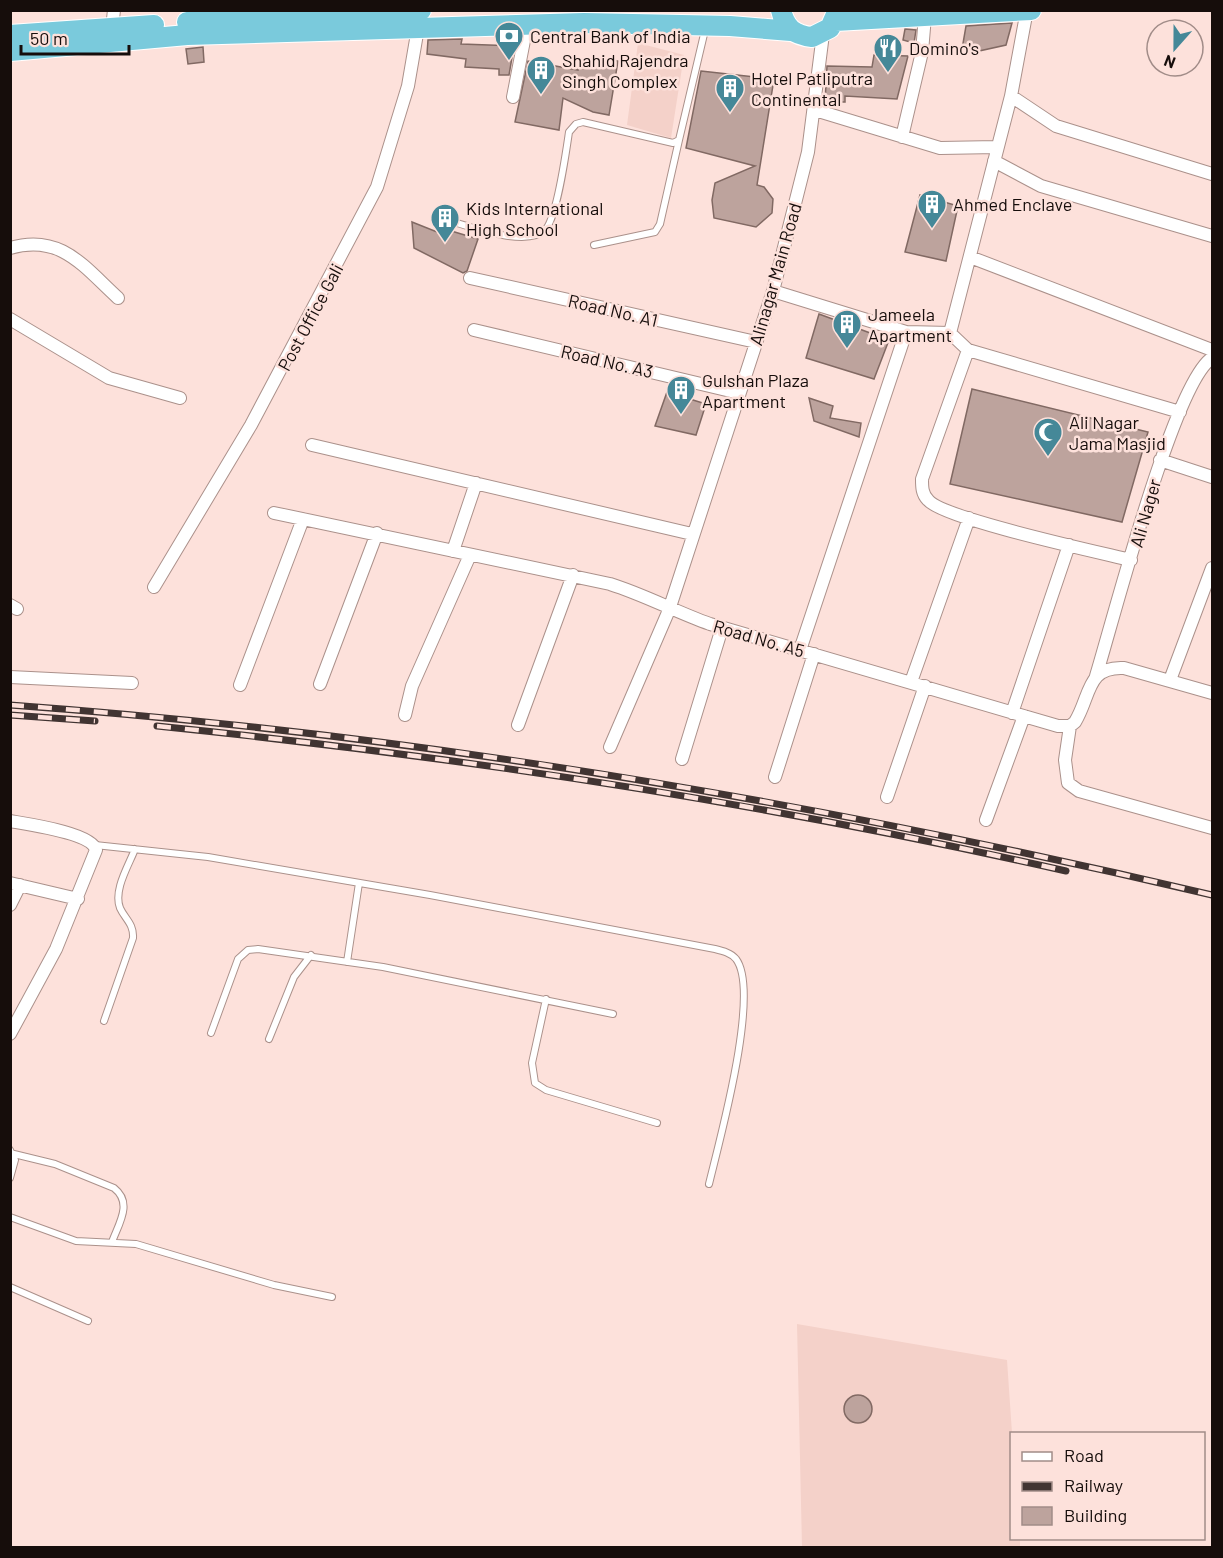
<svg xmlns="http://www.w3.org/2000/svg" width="1223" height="1558" font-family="Barlow,sans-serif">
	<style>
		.built { fill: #f4d1c9 }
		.building { fill: #bda39d; stroke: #816963; stroke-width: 1.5 }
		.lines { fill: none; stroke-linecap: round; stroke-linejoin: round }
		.service-casing { stroke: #ab918b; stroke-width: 8 }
		.minor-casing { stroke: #ab918b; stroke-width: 14 }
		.trunk-casing { stroke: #fff; stroke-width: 22 }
		.service { stroke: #fff; stroke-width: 6 }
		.minor { stroke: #fff; stroke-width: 12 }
		.trunk { stroke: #7acadc; stroke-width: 20 }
		.rail-casing { stroke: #413432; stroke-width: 7 }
		.rail { stroke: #fde1db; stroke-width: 4.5; stroke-dasharray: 14; stroke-linecap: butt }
		.labels { text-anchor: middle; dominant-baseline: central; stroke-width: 5; stroke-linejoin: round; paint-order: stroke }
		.poi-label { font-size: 18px; fill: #160d0b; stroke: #fde1db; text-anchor: start }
		.street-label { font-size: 18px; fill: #160d0b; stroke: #fde1db }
	</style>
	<rect width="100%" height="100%" fill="#fde1db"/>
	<path class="built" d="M 638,43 L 684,55 L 671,138 L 627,125 Z
		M 797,1324 L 1007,1360 L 1012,1433 L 1012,1538 L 1020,1539 L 1020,1547 L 802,1547 Z"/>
	<path class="building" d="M 1012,23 L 1006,45 L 961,55 L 966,26 Z
		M 905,29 L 916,30 L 914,43 L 903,40 Z
		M 462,39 L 461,44 L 514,46 L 509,75 L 499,75 L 499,69 L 465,67 L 466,59 L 427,54 L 428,40 Z
		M 203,47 L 204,62 L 188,64 L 186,49 Z
		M 874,55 L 908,56 L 897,99 L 845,96 L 845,102 L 825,102 L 827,66 L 872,67 Z
		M 600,58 L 618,61 L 609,115 L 593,112 L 563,98 L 559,130 L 515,122 L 528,61 L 578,70 L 579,59 L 600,60 Z
		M 701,71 L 774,79 L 757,185 L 764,187 L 773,199 L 772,213 L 756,227 L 714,218 L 712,200 L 715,183 L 755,166 L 686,148 Z
		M 920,195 L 958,206 L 946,261 L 905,252 Z
		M 412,222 L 437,232 L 438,227 L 478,239 L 467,271 L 463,273 L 414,248 Z
		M 819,314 L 889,340 L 874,379 L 806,358 Z
		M 972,389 L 1148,432 L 1122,522 L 950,484 Z
		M 667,392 L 706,404 L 696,435 L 655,426 Z
		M 809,398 L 833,406 L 830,418 L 861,423 L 859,437 L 814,421 Z
		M844 1409a14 14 0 1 1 28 0a14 14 0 1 1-28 0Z"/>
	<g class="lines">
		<g class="service-casing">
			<path id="service" d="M 438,217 C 462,224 526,249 545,230 C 557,218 566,152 569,132 L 576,124 L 583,122 L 673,143 L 679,140 L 705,30
				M 594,245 L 655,232 L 660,224 L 679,140
				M 95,845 L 208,857 L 430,895 L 715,949 C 723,951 731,953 736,959 C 761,992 719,1142 709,1184
				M 347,962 L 359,883
				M 546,999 L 532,1063 L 535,1083 L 546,1090 L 657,1123
				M 104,1021 L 133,938 C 134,924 125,919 120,908 C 113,890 129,865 135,849
				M 211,1033 L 238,959 L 248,950 L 258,949 L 383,967 L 613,1014
				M 269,1039 L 294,977 L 311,955
				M 10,1150 L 15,1160 L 10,1178
				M 14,1154 L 55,1164 L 114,1188 C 133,1203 119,1223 112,1242
				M 10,1217 L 76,1241 L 136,1244 L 274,1285 L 332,1297
				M 10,1287 L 88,1321"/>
		</g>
		<g class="minor-casing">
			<path id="minor" d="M 112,28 L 114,10
				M 1011,96 L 1056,126 L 1212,174
				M 513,97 L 527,25
				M 815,110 L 940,148 L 997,147
				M 902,137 L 922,52 L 925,16
				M 994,161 L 1041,186 L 1212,236
				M 10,248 C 61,233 84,267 118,298
				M 970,257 L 1212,350
				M 470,278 L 756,342
				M 773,291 L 906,332 L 950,333 L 968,350 L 1180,412
				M 10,319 L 109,378 L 180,398
				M 474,330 L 739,393
				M 950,333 L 1011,96 L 1027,10
				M 968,350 L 922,479 C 922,487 922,494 928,500 C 944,519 1098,552 1131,560
				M 312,445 L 692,534
				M 1160,460 L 1212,477
				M 274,513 L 610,584 C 645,595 676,612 710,624 L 1058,726 L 1070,726 L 1075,722 C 1091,696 1086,666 1124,668 L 1212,693
				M 453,551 L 476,483
				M 154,587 L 251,425 L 377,187 L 408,86 L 418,28
				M 10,605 L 17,609
				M 800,650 L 906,332
				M 1096,676 C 1113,621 1174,382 1212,358
				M 10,677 L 132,683
				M 1170,680 L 1212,568
				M 911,682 L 969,518
				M 320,684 L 377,533
				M 240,685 L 303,519
				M 1012,713 L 1069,545
				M 405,715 L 412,686 L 470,555
				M 518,725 L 573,575
				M 1070,726 L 1065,760 L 1068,783 L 1079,791 L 1212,828
				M 610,747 L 669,610 L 773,291 L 808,152 L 823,34
				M 682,759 L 722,628
				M 775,777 L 814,654
				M 887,797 L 925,686
				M 986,820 L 1024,716
				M 10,821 C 27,824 92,833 96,850 L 56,949 L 10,1034
				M 10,883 L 78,899
				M 10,905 L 20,885"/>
		</g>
		<g class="trunk-casing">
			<path id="trunk" d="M 781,10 C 785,28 794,35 812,37 L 830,28 L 838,10
				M 835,21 L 1031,10
				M 187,22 L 421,10
				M 10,35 L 154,25
				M 10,51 L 187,35 L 584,23 L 730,26 L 791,31"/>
		</g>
		<use href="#service" class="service"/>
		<use href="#minor" class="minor"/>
		<use href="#trunk" class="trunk"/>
		<g class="rail-casing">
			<path id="rail" d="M 10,705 C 417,734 816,802 1212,895
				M 10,715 L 95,721
				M 157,726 C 463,757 766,803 1066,871"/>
		</g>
		<use href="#rail" class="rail"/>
	</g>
	<defs>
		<g id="bank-pin" transform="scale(1.5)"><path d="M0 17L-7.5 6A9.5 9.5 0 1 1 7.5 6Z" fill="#458898" stroke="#fde1db"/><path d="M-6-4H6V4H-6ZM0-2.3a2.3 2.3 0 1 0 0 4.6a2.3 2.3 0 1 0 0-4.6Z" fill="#fff"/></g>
		<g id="restaurant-pin" transform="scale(1.5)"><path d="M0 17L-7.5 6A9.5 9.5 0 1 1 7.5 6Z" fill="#458898" stroke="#fde1db"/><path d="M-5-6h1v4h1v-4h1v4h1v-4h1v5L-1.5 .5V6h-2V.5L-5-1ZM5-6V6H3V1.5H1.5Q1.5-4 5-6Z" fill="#fff"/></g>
		<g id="building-pin" transform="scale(1.5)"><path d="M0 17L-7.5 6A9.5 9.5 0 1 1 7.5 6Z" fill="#458898" stroke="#fde1db"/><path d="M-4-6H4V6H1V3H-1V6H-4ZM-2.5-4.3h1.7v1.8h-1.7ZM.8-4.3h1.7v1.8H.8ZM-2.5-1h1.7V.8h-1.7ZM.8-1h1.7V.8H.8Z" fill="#fff"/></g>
		<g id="mosque-pin" transform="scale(1.5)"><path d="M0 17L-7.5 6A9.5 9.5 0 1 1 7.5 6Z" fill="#458898" stroke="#fde1db"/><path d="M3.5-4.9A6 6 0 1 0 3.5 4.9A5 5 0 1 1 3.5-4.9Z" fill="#fff"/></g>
	</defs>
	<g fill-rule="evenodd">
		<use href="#bank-pin" x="509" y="36"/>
		<use href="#restaurant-pin" x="888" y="48"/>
		<use href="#building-pin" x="541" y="70"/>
		<use href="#building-pin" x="730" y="88"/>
		<use href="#building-pin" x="932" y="204"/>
		<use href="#building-pin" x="445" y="218"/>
		<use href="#building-pin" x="847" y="324"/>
		<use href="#building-pin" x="681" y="390"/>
		<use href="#mosque-pin" x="1048" y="432"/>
	</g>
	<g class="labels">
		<g class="poi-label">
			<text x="530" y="36">Central Bank of India</text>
			<text x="909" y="48">Domino's</text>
			<text x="562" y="60">Shahid Rajendra<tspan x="562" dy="21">Singh Complex</tspan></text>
			<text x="751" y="78">Hotel Patliputra<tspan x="751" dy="21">Continental</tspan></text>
			<text x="953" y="204">Ahmed Enclave</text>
			<text x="466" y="208">Kids International<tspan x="466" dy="21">High School</tspan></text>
			<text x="868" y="314">Jameela<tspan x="868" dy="21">Apartment</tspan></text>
			<text x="702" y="380">Gulshan Plaza<tspan x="702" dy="21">Apartment</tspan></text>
			<text x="1069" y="422">Ali Nagar<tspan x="1069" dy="21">Jama Masjid</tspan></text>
		</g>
		<g class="street-label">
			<text transform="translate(775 274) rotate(-74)">Alinagar Main Road</text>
			<text transform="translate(613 310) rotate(13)">Road No. A1</text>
			<text transform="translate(310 317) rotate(-62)">Post Office Gali</text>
			<text transform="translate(607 361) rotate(13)">Road No. A3</text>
			<text transform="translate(1145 513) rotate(-74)">Ali Nager</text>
			<text transform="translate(759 638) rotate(16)">Road No. A5</text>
		</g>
	</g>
	<rect width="1223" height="1558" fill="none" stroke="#160d0b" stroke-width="24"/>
	<rect x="1010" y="1432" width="195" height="108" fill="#fde1db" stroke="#a18c88" stroke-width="1.5"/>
	<rect x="1022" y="1452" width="30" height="9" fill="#ffffff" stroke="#a18c88" stroke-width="1.5"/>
	<text x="1064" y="1462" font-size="18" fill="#160d0b">Road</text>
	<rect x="1022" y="1482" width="30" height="9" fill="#413432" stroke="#a18c88" stroke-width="1.5"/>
	<text x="1064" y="1492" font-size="18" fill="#160d0b">Railway</text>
	<rect x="1022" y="1507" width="30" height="18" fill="#bda39d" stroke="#a18c88" stroke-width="1.5"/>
	<text x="1064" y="1522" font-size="18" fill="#160d0b">Building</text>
	<g transform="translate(1175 48) rotate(201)"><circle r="28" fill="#fde1db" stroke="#a18c88" stroke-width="1.5"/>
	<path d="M0-4.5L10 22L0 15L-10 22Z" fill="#458898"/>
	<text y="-9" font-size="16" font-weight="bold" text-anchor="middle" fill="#160d0b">N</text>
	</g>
	<path d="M21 45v9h108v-9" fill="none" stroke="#160d0b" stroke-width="3"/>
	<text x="30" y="45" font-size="18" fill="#160d0b" stroke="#fde1db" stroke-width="4.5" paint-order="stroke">50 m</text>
</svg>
